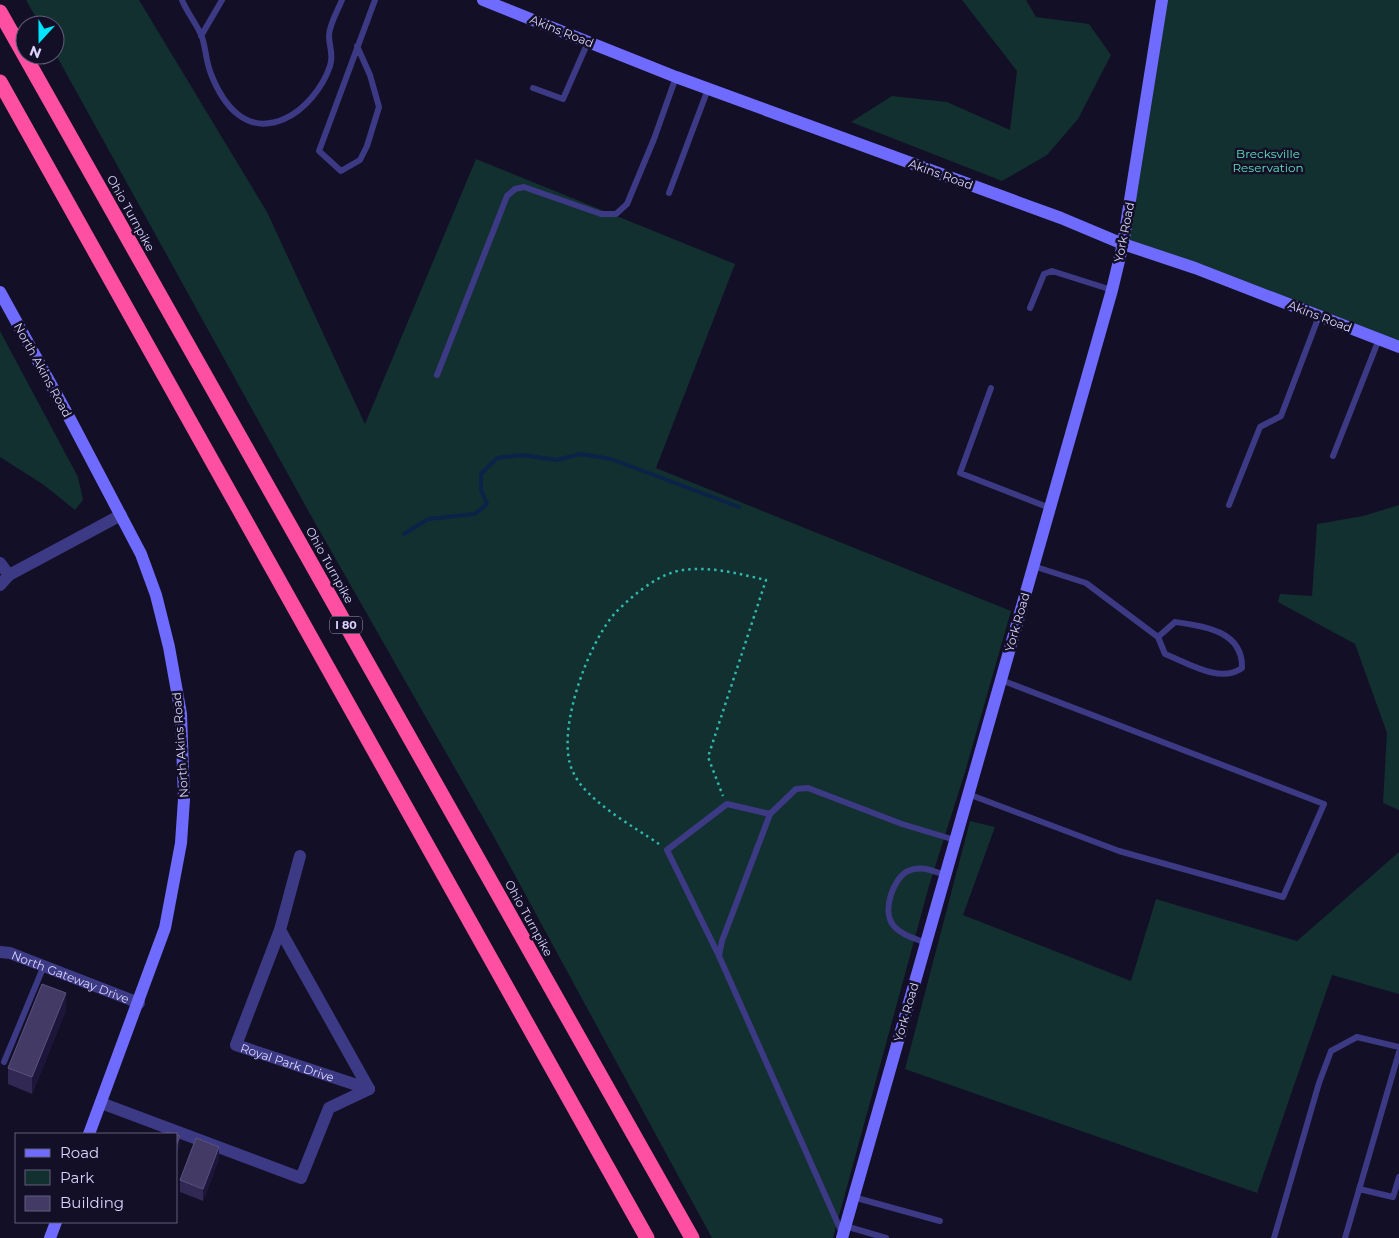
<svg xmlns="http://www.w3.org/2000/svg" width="1399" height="1238" font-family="Montserrat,sans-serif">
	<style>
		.green { fill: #12302f }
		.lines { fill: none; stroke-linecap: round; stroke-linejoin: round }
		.stream { stroke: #0c2248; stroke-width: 4 }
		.path { stroke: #2fb8b0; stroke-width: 2.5; stroke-dasharray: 2.5 4; stroke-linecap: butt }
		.lane { stroke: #3d3a85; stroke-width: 6 }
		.street { stroke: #3d3a85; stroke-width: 12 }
		.secondary { stroke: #6f6bff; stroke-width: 12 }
		.highway { stroke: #ff4fa3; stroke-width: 15 }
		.wall { fill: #312854 }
		.shaded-wall { fill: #1d163a }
		.building { fill: #433a66; stroke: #5a527e }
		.labels { text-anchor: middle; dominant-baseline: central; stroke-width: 5; stroke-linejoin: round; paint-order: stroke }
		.shield { fill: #130f26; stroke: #9e99be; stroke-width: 1 }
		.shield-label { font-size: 11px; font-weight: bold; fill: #d9d4ff }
		.street-label { font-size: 12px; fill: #d9d4ff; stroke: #130f26 }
		.park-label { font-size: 12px; fill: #5fe0c0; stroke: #130f26 }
	</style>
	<rect width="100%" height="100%" fill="#130f26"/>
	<path class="green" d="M 26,0 L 139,0 L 267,212 L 365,424 L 476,159 L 735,264 L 656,468 L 1011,611 L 965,772 L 929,886 L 833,1238 L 712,1238 L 493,835 L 310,514 L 55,53 L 55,25 L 40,25 Z
		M 962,0 L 1026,0 L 1036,17 L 1089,24 L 1111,55 L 1078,119 L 1047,155 L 1002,181 L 851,122 L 892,96 L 947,102 L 1010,130 L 1017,71 Z
		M 1160,0 L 1399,0 L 1399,350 L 1124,246 Z
		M 0,331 L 78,477 L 83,500 L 75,510 L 44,485 L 0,457 Z
		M 1399,505 L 1399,810 L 1383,803 L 1387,733 L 1355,644 L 1278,602 L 1280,594 L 1312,596 L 1317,524 L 1363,516 Z
		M 970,821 L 995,827 L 963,915 L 1131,981 L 1156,899 L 1297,941 L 1399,852 L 1399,994 L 1332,975 L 1257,1193 L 905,1069 Z"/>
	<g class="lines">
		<path class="stream" d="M 404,534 L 428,519 L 475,514 L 487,504 L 481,490 L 481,474 L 497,458 L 522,455 L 557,460 L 580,454 L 611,459 L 739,507"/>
		<path class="path" d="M 659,844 C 633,826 586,801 573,772 C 554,733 589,641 616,612 C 633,595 659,573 683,570 C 710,566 740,574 766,580 L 708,757 L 723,796"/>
		<path class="lane" d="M 182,0 C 187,13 197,24 202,37 C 206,49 206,62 211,74 C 224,107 247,135 284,119 C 305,110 323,87 330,66 C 334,54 329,47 329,36 C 329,25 338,10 342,0
			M 201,36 L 222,0
			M 357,46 L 370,75 L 379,107 L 367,146 L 360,160 L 341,171 L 319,151 L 375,0
			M 533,88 L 563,99 L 588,42
			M 669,193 L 708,89
			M 1030,308 L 1044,274 L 1052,271 L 1112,290
			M 437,375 L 507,196 L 515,189 L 524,187 L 601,214 L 616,214 L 627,204 L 654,139 L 676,77
			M 991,388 L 960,473 L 1050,508
			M 1333,456 L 1379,339
			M 1229,505 L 1260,427 L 1281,416 L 1319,316
			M 1033,566 L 1086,583 L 1158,637 L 1175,622 C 1204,626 1243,631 1242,668 C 1220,684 1188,663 1165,654 L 1158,637
			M 968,794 L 1119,851 L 1283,897 L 1324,804 L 1001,680
			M 926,943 C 914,938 901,935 893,925 C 882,911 893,878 908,871 C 921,865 933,871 945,875
			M 719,956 L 667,850 L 727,804 L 770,814
			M 4,1062 L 43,968
			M 1359,1189 L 1393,1197 L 1399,1177
			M 853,1197 L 940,1221
			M 845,1226 L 886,1238
			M 842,1233 L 719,956 L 722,941 L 770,814 L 796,789 L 808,788 L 902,824 L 955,840
			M 1274,1238 L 1319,1083 L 1331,1051 L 1357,1037 L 1399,1047
			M 1345,1238 L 1399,1052"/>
		<g class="street">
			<path d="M 0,563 L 9,575"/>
			<path d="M 0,585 L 9,575 L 121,515"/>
			<path id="s1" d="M 300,856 L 280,930 L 236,1045 L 369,1089"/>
			<path d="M 280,930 L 369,1089"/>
			<path id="s2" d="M 0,952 L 10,953 L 139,1003"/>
			<path d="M 101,1103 L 301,1178 L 329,1108 L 369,1089"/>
		</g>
		<path class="secondary" d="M 483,0 L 676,77 L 1061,218 L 1123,244 L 1195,268 L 1399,347
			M 0,292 L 70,419 L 141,554 L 156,595 L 169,647 L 181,714 L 184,799 L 181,843 L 165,928 L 89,1134
			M 50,1238 L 56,1222
			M 842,1238 L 1112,290 L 1123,244 L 1162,0"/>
		<path class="highway" d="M 0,12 L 692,1238
			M 0,82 L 647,1238"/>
	</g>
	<path class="wall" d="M 66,1010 L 32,1094 L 8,1084 L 8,1068 Z
		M 219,1159 L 203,1201 L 180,1192 L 180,1180 Z"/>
	<path class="shaded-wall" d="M 66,993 L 66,1010 L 32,1094 L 32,1077 Z
		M 180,1136 L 180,1145 L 176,1154 L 176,1146 Z
		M 219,1147 L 219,1159 L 203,1201 L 203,1189 Z"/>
	<path class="building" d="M 42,984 L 66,993 L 32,1077 L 8,1068 Z
		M 167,1132 L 174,1134 L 166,1134 Z
		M 176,1135 L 180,1136 L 176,1146 Z
		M 196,1138 L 219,1147 L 203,1189 L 180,1180 Z"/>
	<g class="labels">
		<rect class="shield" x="330" y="616.5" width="32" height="17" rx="4"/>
		<g class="shield-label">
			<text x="346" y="625">I 80</text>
		</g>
		<g class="street-label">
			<text transform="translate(562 31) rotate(22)">Akins Road</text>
			<text transform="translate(941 174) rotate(20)">Akins Road</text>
			<text transform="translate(131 213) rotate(61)">Ohio Turnpike</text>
			<text transform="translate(1124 232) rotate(-79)">York Road</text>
			<text transform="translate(1320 316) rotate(21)">Akins Road</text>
			<text transform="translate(43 370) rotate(61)">North Akins Road</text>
			<text transform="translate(330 565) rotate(61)">Ohio Turnpike</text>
			<text transform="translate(1017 622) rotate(-74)">York Road</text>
			<text transform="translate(180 745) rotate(-94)">North Akins Road</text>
			<text transform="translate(529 918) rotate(61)">Ohio Turnpike</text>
			<text stroke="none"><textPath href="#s2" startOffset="75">North Gateway Drive</textPath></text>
			<text transform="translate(906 1012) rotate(-74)">York Road</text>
			<text stroke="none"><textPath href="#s1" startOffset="254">Royal Park Drive</textPath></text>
		</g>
		<g class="park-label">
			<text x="1268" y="153">Brecksville<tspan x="1268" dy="14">Reservation</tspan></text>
		</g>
	</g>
	<rect x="15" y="1133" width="162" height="90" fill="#130f26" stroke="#625e7d"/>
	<rect x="25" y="1149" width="25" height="8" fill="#6f6bff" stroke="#625e7d"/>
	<text x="60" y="1158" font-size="15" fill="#d9d4ff">Road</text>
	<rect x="25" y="1170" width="25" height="15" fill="#12302f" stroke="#625e7d"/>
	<text x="60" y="1183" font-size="15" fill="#d9d4ff">Park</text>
	<rect x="25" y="1196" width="25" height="15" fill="#433a66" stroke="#625e7d"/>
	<text x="60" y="1208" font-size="15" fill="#d9d4ff">Building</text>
	<g transform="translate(40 40) rotate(201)"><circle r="24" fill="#130f26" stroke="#625e7d"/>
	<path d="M0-4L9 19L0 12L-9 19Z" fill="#00e5ff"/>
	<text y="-8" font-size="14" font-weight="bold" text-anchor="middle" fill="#d9d4ff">N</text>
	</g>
</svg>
